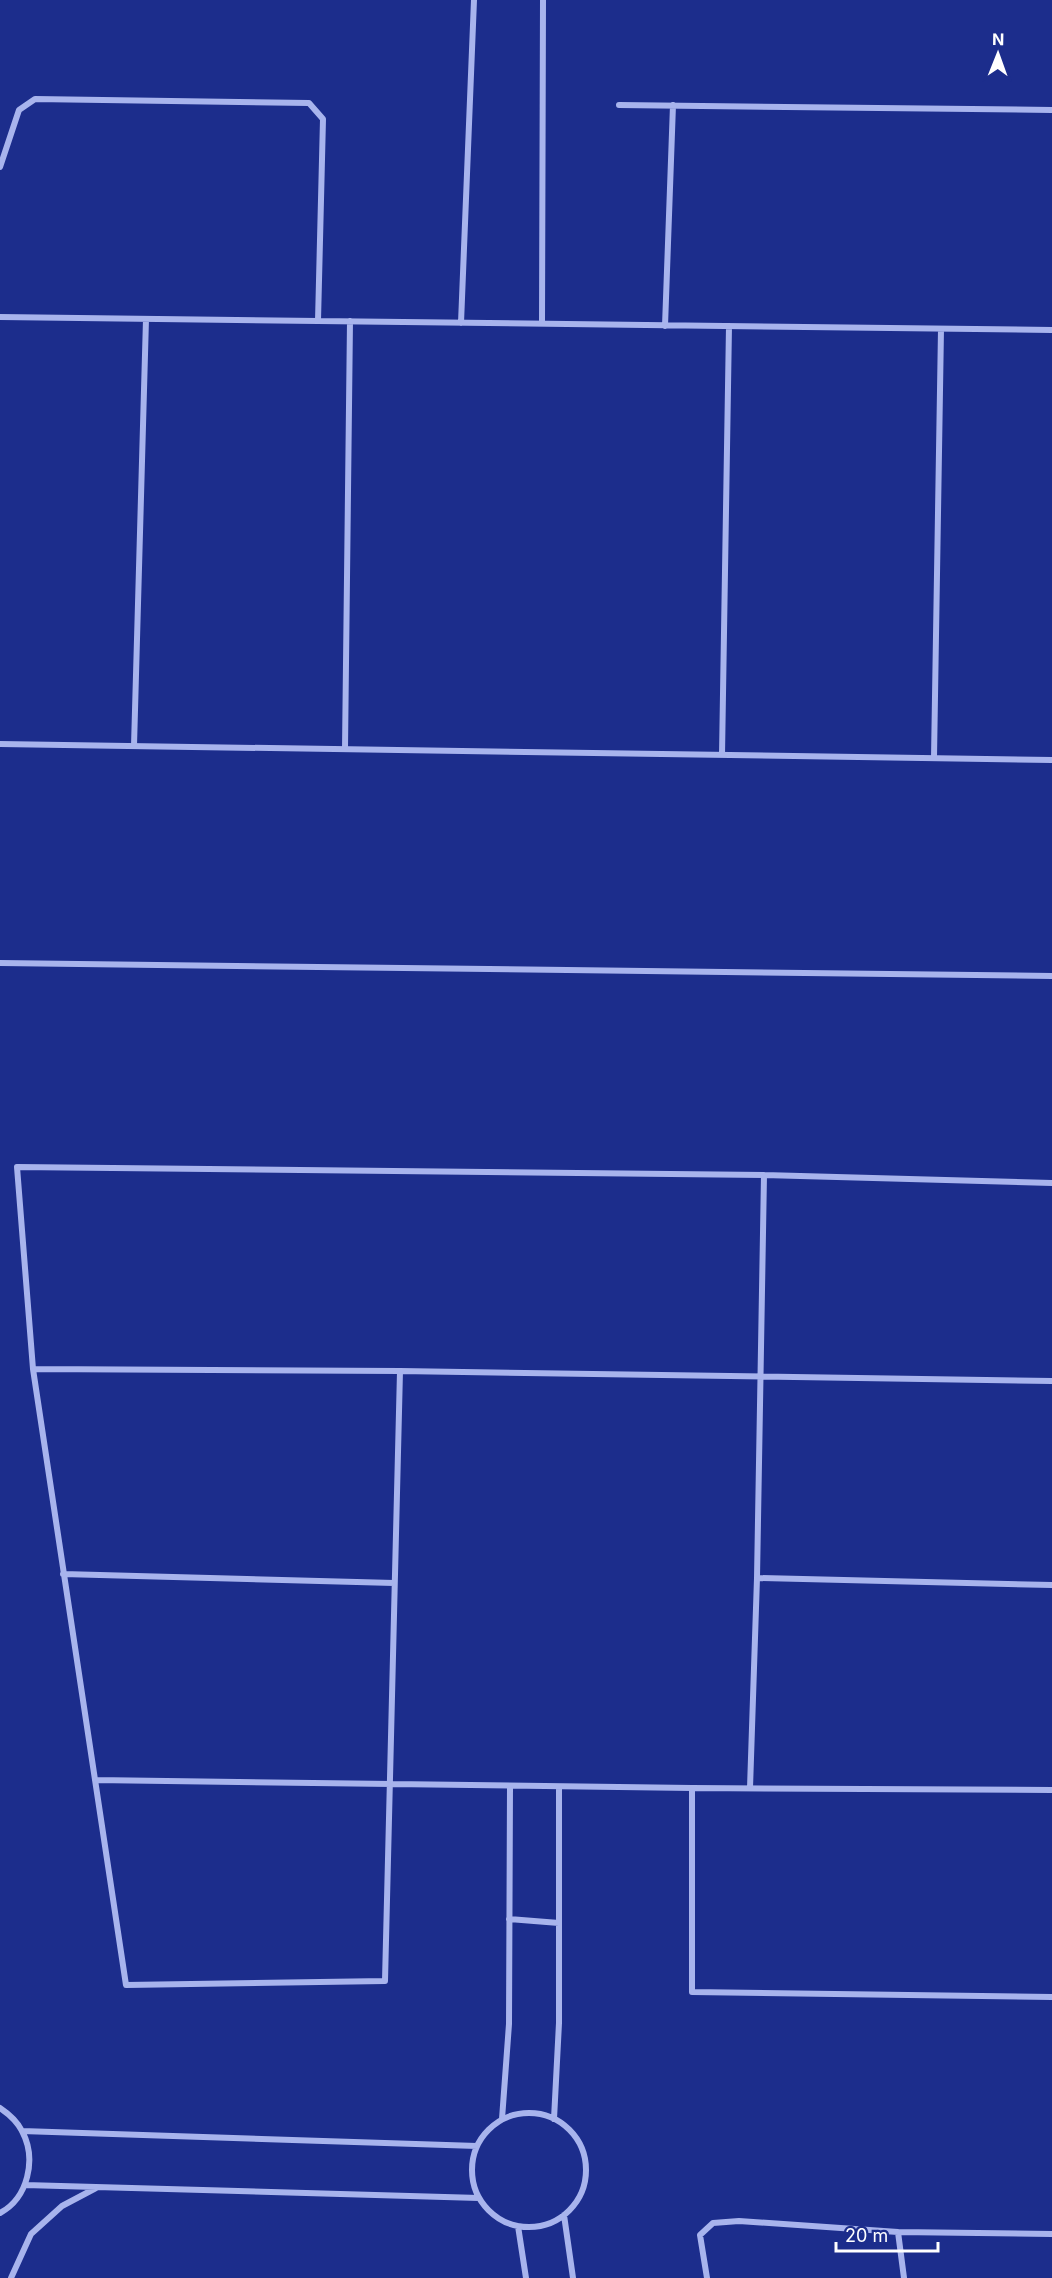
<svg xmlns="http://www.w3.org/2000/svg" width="1052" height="2278" font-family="Inter,sans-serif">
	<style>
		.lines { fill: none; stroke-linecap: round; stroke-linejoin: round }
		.street { stroke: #a8b4ed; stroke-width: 6 }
	</style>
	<rect width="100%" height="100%" fill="#1c2d8c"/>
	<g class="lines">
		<path class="street" d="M 619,105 L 1052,110
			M 0,167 L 19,110 L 35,99 L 309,103 L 323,119 L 318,321
			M 0,317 L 1052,330
			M 461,323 L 474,0
			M 542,323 L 543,0
			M 665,326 L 673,105
			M 0,744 L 1052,760
			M 134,746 L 146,319
			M 345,749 L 350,321
			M 722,755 L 729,326
			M 934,758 L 941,329
			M 0,963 L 1052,976
			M 33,1369 L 400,1371 L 385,1981 L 126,1985 L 33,1369 L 17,1167 L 764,1175 L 1052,1183
			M 400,1371 L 1052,1381
			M 63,1574 L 394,1583
			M 757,1578 L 1052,1585
			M 95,1780 L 692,1788 L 1052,1790
			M 692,1788 L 692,1992 L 1052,1997
			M 750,1788 L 757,1578 L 764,1175
			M 509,1919 L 559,1923
			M 0,2108 C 9,2114 17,2121 22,2131 C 37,2159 28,2198 0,2213
			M472 2170a57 57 0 1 1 114 0a57 57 0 1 1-114 0Z
			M 502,2119 L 509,2024 L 510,1786
			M 554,2119 L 559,2023 L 559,1787
			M 22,2131 L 477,2146
			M 25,2185 L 479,2198
			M 564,2215 L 573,2278
			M 518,2226 L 526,2278
			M 898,2232 L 904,2278
			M 11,2278 L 31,2234 L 62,2206 L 96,2188
			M 707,2278 L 700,2235 L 713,2223 L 739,2221 L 898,2232 L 1052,2234"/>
	</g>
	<g transform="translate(998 54) rotate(1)" stroke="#1c2d8c" stroke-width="4.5" paint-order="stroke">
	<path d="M0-4.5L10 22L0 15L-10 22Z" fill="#ffffff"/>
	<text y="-9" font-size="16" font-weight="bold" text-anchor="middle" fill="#ffffff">N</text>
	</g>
	<path d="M836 2242v9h102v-9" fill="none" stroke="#ffffff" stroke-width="3"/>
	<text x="845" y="2242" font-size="18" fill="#ffffff" stroke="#1c2d8c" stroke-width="4.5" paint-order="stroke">20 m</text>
</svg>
